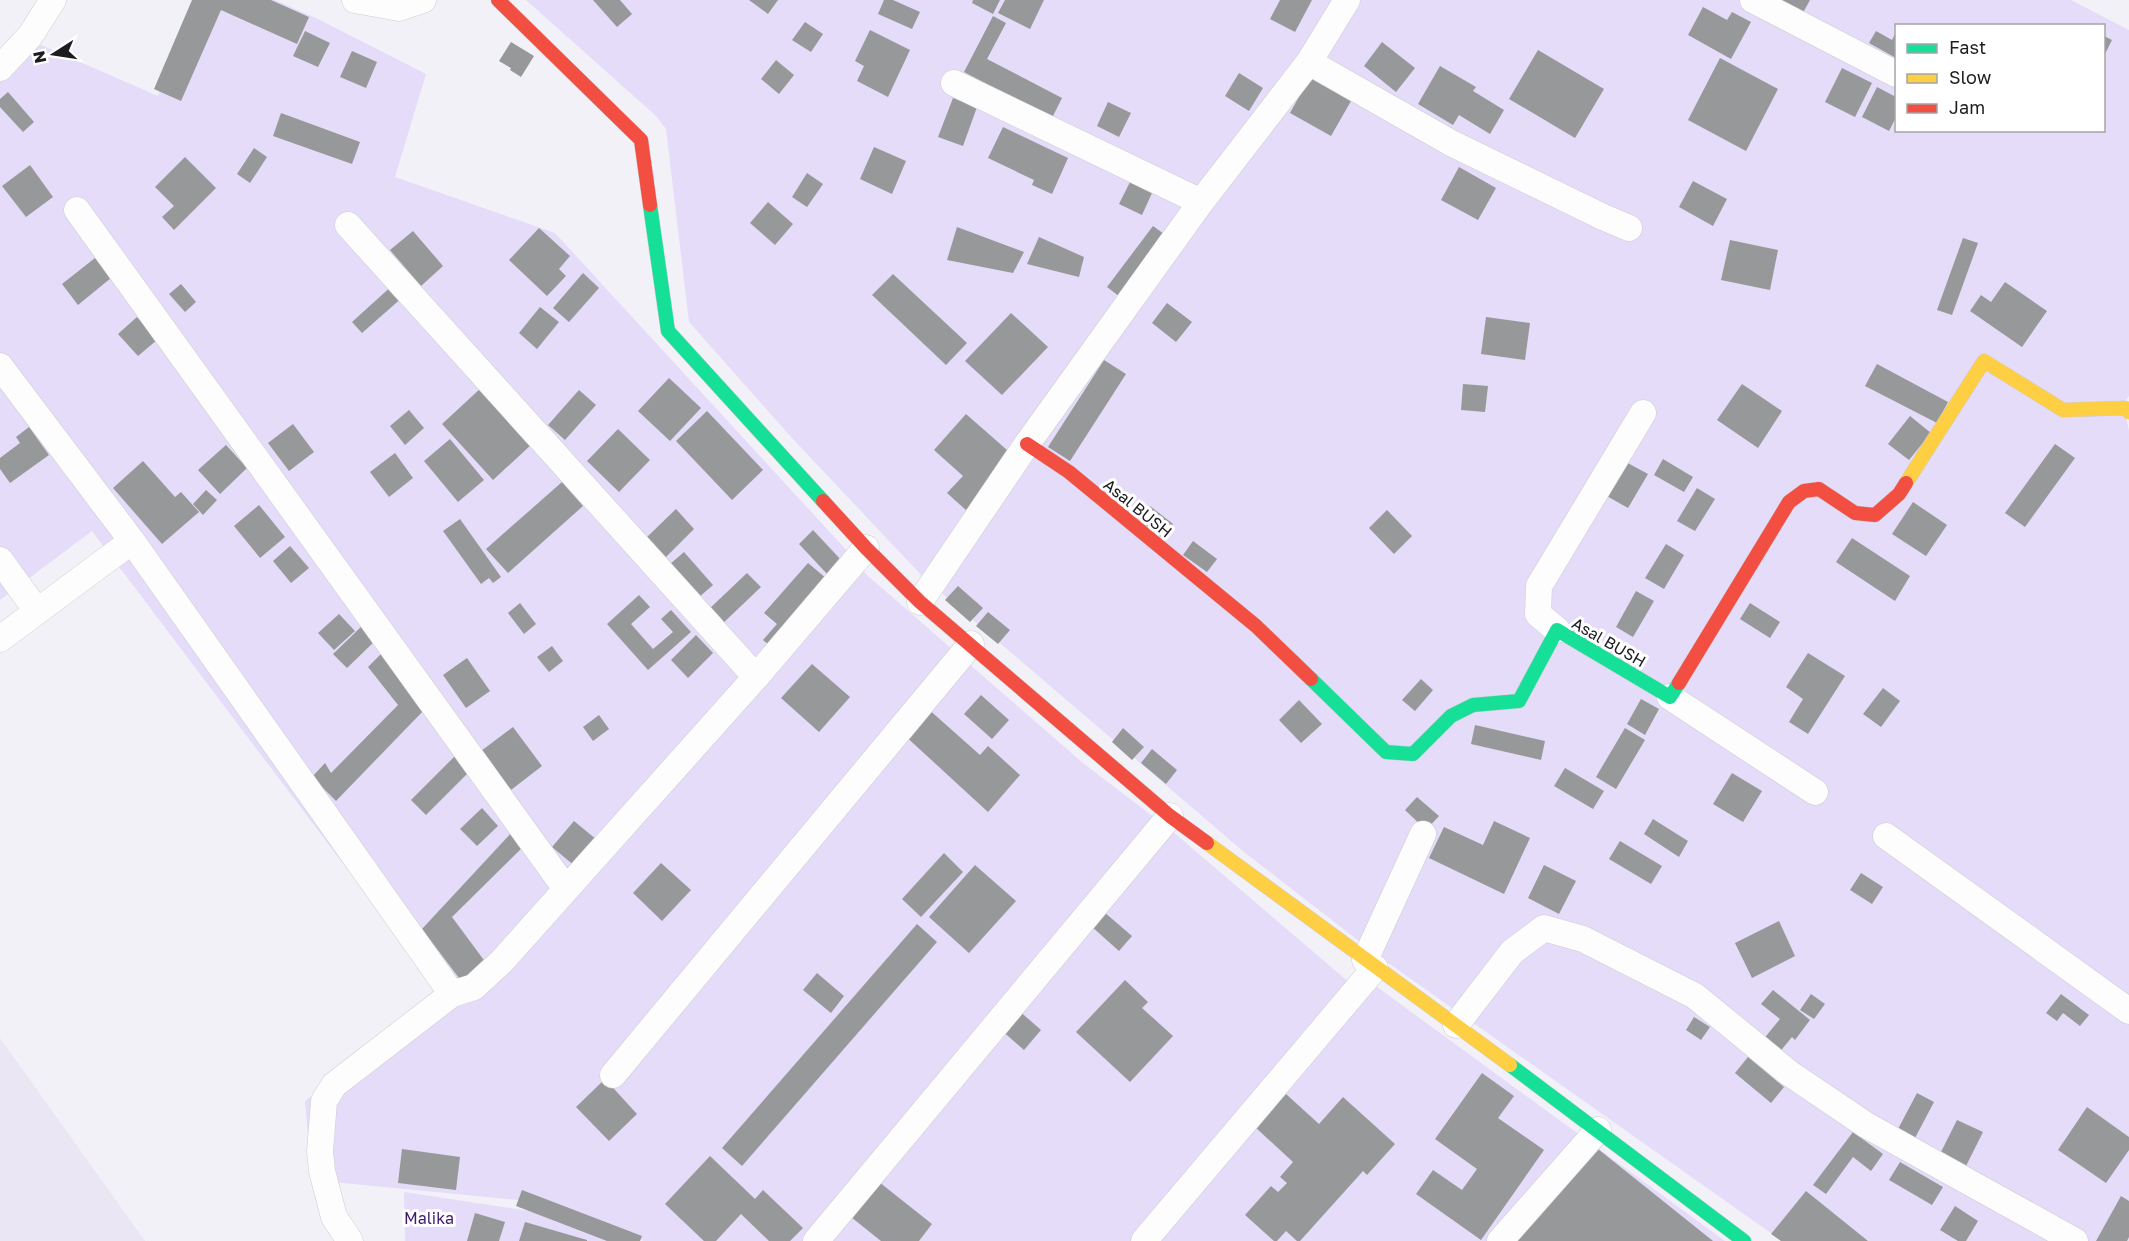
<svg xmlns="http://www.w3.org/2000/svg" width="2129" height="1241" font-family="'Golos Text',sans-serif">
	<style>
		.built { fill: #eae6f4 }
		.green { fill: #e4dcf9; fill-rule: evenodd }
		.building { fill: #979899 }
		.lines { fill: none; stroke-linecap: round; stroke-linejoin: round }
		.street-casing { stroke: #ceccd2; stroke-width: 27 }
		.fast-casing { stroke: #ceccd2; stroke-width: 15 }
		.slow-casing { stroke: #ceccd2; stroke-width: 15 }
		.jam-casing { stroke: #ceccd2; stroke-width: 15 }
		.street { stroke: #fdfdfe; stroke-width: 26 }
		.fast { stroke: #16e098; stroke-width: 14 }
		.slow { stroke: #ffcf43; stroke-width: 14 }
		.jam { stroke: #f24e42; stroke-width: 14 }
		.labels { text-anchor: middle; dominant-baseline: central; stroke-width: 6; stroke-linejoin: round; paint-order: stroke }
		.street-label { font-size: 16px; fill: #1d1c20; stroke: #fff }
		.park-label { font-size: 16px; fill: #3f1c6f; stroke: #fff }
	</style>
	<rect width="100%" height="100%" fill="#f3f1f8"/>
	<path class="built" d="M 0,1038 L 145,1241 L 0,1241 Z"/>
	<path class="green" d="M 194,0 L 275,0 L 318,19 L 426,74 L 395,177 L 555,233 L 849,553 L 867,575 L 1083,763 L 1172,831 L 1365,996 L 1373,984 L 1725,1241 L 644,1241 L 538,1202 L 312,1180 L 305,1101 L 447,1001 L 92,531 L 0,600 L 0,69 L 25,38 L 158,96 Z
		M 526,0 L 2071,0 L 2129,30 L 2129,396 L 2123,403 L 2129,431 L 2129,1241 L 1782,1241 L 1377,955 L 1244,852 L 924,578 L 791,437 L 689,322 L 666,129 L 656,116 ZM 1896,26 L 2104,26 L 2104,130 L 1896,130 Z
		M 404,1192 L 530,1211 L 618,1241 L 405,1241 Z"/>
	<path class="building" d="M 192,0 L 271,0 L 309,17 L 297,44 L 221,10 L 181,101 L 154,89 Z
		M 593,0 L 620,0 L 632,14 L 617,27 Z
		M 749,0 L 778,0 L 768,14 Z
		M 884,0 L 893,0 L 920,12 L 912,29 L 878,14 Z
		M 973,0 L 1000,0 L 993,14 L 972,3 Z
		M 1005,0 L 1044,0 L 1030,29 L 998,13 Z
		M 1280,0 L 1312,0 L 1295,32 L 1270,19 Z
		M 1761,0 L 1810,0 L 1799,20 Z
		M 1703,7 L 1727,20 L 1732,12 L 1751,22 L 1731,59 L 1688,35 Z
		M 993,16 L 1006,23 L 987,59 L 1062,98 L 1052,118 L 964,72 Z
		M 805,22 L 823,34 L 811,52 L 792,40 Z
		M 870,30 L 910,50 L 888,97 L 857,81 L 864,66 L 855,61 Z
		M 305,31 L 330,43 L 318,67 L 293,56 Z
		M 1876,31 L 1892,40 L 1896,32 L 1896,58 L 1869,43 Z
		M 2104,36 L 2112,40 L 2105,54 L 2104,53 Z
		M 511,42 L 534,56 L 521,77 L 510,70 L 511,68 L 499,61 Z
		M 1382,42 L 1415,68 L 1396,92 L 1364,66 Z
		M 1538,50 L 1604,89 L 1575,138 L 1509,99 Z
		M 352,51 L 377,62 L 366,88 L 340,77 Z
		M 1720,58 L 1778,89 L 1746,151 L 1688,120 Z
		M 776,60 L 794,75 L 779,94 L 761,79 Z
		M 1440,66 L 1476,87 L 1473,91 L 1504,110 L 1490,134 L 1459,115 L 1453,125 L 1418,104 Z
		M 1842,68 L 1872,83 L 1855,117 L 1825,102 Z
		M 1239,73 L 1263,88 L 1249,111 L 1225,96 Z
		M 1310,77 L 1351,101 L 1331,136 L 1290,113 Z
		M 1877,87 L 1896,97 L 1896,117 L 1889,131 L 1862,117 Z
		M 8,92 L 34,122 L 23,132 L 0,107 L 0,99 Z
		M 953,98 L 977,107 L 963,146 L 938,137 Z
		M 1108,102 L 1131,113 L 1119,137 L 1097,126 Z
		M 281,113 L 360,142 L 352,164 L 273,136 Z
		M 1003,127 L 1068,158 L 1052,194 L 1032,185 L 1034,180 L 988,158 Z
		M 874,147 L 906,161 L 892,194 L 860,179 Z
		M 254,148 L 267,157 L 250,183 L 237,174 Z
		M 185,157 L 216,188 L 174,230 L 162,217 L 174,206 L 155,187 Z
		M 30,165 L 53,197 L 26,217 L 2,186 Z
		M 1459,167 L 1496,188 L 1478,220 L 1441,200 Z
		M 807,173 L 823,184 L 807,207 L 792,197 Z
		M 1693,181 L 1727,199 L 1713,226 L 1679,207 Z
		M 1130,182 L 1152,193 L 1142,215 L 1119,204 Z
		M 768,202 L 793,224 L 775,245 L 750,223 Z
		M 1153,226 L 1171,239 L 1124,300 L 1107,287 Z
		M 957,227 L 1024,252 L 1013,273 L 947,260 Z
		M 539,228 L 570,256 L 559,269 L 566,276 L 547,296 L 509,260 Z
		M 413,231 L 443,266 L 421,286 L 390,250 Z
		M 1039,237 L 1084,257 L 1079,277 L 1027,264 Z
		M 1963,238 L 1978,243 L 1952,315 L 1937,310 Z
		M 1730,240 L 1778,250 L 1770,290 L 1721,280 Z
		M 95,258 L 111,278 L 78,305 L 62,284 Z
		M 583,273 L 599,288 L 569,322 L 553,308 Z
		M 893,274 L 967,343 L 946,365 L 872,295 Z
		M 2005,282 L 2047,311 L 2022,347 L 1970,311 L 1981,295 L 1991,302 Z
		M 181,284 L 196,302 L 185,312 L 169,294 Z
		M 394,284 L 404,296 L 362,333 L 352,322 Z
		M 1167,303 L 1192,322 L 1176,342 L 1152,323 Z
		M 540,307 L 559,322 L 537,349 L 519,333 Z
		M 1011,313 L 1048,347 L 1002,395 L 965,361 Z
		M 137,317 L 157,340 L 138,356 L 118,334 Z
		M 1486,317 L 1530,323 L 1525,360 L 1481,354 Z
		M 1104,360 L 1126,374 L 1070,461 L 1048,447 Z
		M 1877,364 L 1948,402 L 1937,423 L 1865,386 Z
		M 669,378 L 701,408 L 670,441 L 638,411 Z
		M 1463,384 L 1488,386 L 1485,412 L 1461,410 Z
		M 1742,384 L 1782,411 L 1758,448 L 1717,420 Z
		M 481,388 L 532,444 L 493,480 L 442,424 Z
		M 579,390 L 596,405 L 565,440 L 548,425 Z
		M 409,410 L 424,428 L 405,445 L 390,426 Z
		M 707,411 L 763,470 L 732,500 L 676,441 Z
		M 966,414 L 1015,457 L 967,511 L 947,493 L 963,476 L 934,450 Z
		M 1910,416 L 1931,433 L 1909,460 L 1888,444 Z
		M 293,424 L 314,452 L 289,471 L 268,443 Z
		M 29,427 L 49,455 L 10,483 L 0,469 L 0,458 L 20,443 L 16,437 Z
		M 618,429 L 650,460 L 619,492 L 587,461 Z
		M 450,439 L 484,480 L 458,502 L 424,461 Z
		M 2055,444 L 2075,458 L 2025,527 L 2005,513 Z
		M 226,445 L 247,468 L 220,494 L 198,470 Z
		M 395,453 L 413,478 L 389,497 L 370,472 Z
		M 1663,459 L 1693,477 L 1684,492 L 1654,475 Z
		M 143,461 L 175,497 L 181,492 L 199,512 L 162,544 L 113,488 Z
		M 1624,461 L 1648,474 L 1628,508 L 1605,495 Z
		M 562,482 L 583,506 L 508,573 L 486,549 Z
		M 1697,488 L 1715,499 L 1695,531 L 1677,521 Z
		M 206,490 L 217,500 L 203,515 L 193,504 Z
		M 1913,502 L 1947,525 L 1926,556 L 1892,534 Z
		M 259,505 L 285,537 L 260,558 L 234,526 Z
		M 1150,506 L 1173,524 L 1162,538 L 1140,520 Z
		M 676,509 L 694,529 L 666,557 L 647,537 Z
		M 1387,510 L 1412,536 L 1394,554 L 1369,528 Z
		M 460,519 L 501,577 L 493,583 L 489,578 L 481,584 L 443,531 Z
		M 813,530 L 843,562 L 829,576 L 799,544 Z
		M 1852,538 L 1910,576 L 1895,601 L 1836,562 Z
		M 1193,541 L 1217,559 L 1207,572 L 1183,555 Z
		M 1666,544 L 1684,555 L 1664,589 L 1645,578 Z
		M 290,546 L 309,568 L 291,583 L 273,561 Z
		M 684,552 L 713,585 L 698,598 L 669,565 Z
		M 808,563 L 833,584 L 775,650 L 763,640 L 777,624 L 764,613 Z
		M 747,573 L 761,587 L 720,626 L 707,611 Z
		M 958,586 L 983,608 L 970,622 L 945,600 Z
		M 1636,591 L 1654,601 L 1633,637 L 1616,627 Z
		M 639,595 L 650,607 L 631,624 L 653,649 L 673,632 L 661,619 L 671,610 L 691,632 L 648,670 L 607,624 Z
		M 520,603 L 536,624 L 524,634 L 508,613 Z
		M 1750,603 L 1780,622 L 1770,638 L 1740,619 Z
		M 988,612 L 1010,630 L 998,644 L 976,626 Z
		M 339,614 L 355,631 L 334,650 L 318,633 Z
		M 363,625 L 377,639 L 347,668 L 333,654 Z
		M 696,635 L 713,653 L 688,678 L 671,660 Z
		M 552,646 L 563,661 L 549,672 L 537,657 Z
		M 385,650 L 426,708 L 336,801 L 312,777 L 325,763 L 331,773 L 398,705 L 368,667 Z
		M 1808,653 L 1845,676 L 1808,734 L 1789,722 L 1803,699 L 1786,687 Z
		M 467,658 L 490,691 L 466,708 L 443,675 Z
		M 812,664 L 850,697 L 819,732 L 781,698 Z
		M 1421,679 L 1433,690 L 1415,711 L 1402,700 Z
		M 1883,688 L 1900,701 L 1881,727 L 1863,714 Z
		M 981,695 L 1009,720 L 992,739 L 964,714 Z
		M 1641,699 L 1659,709 L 1645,735 L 1627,724 Z
		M 1299,700 L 1322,724 L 1301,743 L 1279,720 Z
		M 926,707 L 980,755 L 988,746 L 1020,775 L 988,812 L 902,733 Z
		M 599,715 L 609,729 L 593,741 L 583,727 Z
		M 1475,725 L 1545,741 L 1541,760 L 1471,744 Z
		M 513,727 L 542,766 L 507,793 L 477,754 Z
		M 1123,728 L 1144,747 L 1132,760 L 1112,742 Z
		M 1625,728 L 1645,740 L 1616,789 L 1596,777 Z
		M 1152,749 L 1177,770 L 1166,784 L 1141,763 Z
		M 455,756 L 470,771 L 426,815 L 411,800 Z
		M 1565,768 L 1604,791 L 1593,809 L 1554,786 Z
		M 1732,773 L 1762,791 L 1743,822 L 1713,804 Z
		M 1417,797 L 1439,816 L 1426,830 L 1405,810 Z
		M 482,808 L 498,826 L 477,846 L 460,829 Z
		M 1653,819 L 1688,841 L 1679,857 L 1644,834 Z
		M 574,821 L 597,840 L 576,867 L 552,847 Z
		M 1494,821 L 1530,838 L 1504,894 L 1429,858 L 1444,827 L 1483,845 Z
		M 512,832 L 523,847 L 452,917 L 489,967 L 465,986 L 422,929 Z
		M 1620,841 L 1662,866 L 1651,884 L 1609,859 Z
		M 944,853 L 963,872 L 921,917 L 902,899 Z
		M 661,863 L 691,890 L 662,921 L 633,893 Z
		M 975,865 L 1016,901 L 969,953 L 929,917 Z
		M 1544,865 L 1576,881 L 1559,914 L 1528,898 Z
		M 1861,873 L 1883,887 L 1872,904 L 1850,890 Z
		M 1104,912 L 1132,936 L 1119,951 L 1091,926 Z
		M 1779,921 L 1795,956 L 1752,978 L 1735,943 Z
		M 917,924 L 937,942 L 742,1166 L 722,1148 Z
		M 817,973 L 844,996 L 831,1013 L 803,990 Z
		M 1125,980 L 1148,1002 L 1142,1008 L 1173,1036 L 1130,1082 L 1076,1032 Z
		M 1773,990 L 1810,1020 L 1795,1040 L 1792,1037 L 1778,1054 L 1762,1041 L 1780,1019 L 1761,1004 Z
		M 1811,994 L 1825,1004 L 1814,1019 L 1800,1010 Z
		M 2061,994 L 2089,1015 L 2080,1026 L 2063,1013 L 2057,1021 L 2046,1013 Z
		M 1017,1009 L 1041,1030 L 1024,1050 L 1000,1029 Z
		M 1694,1017 L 1710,1027 L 1701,1040 L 1686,1030 Z
		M 1748,1057 L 1784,1087 L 1771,1103 L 1735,1073 Z
		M 1482,1073 L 1514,1096 L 1498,1118 L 1544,1150 L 1481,1240 L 1416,1194 L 1433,1170 L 1462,1190 L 1477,1169 L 1435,1139 Z
		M 605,1079 L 637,1114 L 609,1141 L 576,1107 Z
		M 1917,1093 L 1934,1102 L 1915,1138 L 1898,1129 Z
		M 1286,1094 L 1319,1124 L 1343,1097 L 1395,1144 L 1367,1175 L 1363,1171 L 1300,1241 L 1297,1241 L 1286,1231 L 1277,1241 L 1274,1241 L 1245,1215 L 1271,1186 L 1278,1192 L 1287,1183 L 1280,1177 L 1293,1162 L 1255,1127 Z
		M 2087,1107 L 2129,1137 L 2129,1150 L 2106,1183 L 2058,1150 Z
		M 1957,1120 L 1983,1132 L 1966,1166 L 1940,1154 Z
		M 1853,1132 L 1883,1154 L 1871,1171 L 1853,1157 L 1826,1194 L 1813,1185 Z
		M 1593,1145 L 1713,1241 L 1517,1241 Z
		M 402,1149 L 460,1157 L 456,1190 L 398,1183 Z
		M 710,1156 L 755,1199 L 763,1190 L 803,1228 L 790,1241 L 769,1241 L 741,1214 L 716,1241 L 704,1241 L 665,1204 Z
		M 1900,1162 L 1943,1187 L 1932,1205 L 1889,1180 Z
		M 874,1178 L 932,1224 L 919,1241 L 881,1241 L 846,1213 Z
		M 522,1190 L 642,1236 L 640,1241 L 607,1241 L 516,1206 Z
		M 1806,1191 L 1868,1241 L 1781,1241 L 1771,1234 Z
		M 2121,1196 L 2129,1201 L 2129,1237 L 2127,1241 L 2096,1241 Z
		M 1955,1206 L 1978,1221 L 1966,1241 L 1958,1241 L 1940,1230 Z
		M 475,1213 L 505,1222 L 499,1241 L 467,1241 Z
		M 525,1222 L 587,1240 L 587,1241 L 519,1241 Z"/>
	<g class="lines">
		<g class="street-casing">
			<path id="street" d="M 355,0 L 399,8 L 423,0
				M 1753,0 L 1896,74
				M 1309,62 L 1451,143 L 1603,217 L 1629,228
				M 0,68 L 30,36 L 53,0
				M 954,83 L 1201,202
				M 77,210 L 566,889
				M 348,225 L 756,677
				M 0,366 L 132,541 L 452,994
				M 0,560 L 37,611
				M 920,602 L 1027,444 L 1201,202 L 1309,62 L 1347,0
				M 1557,630 L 1538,614 L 1539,586 L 1643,413
				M 0,639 L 132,541
				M 1670,697 L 1815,792
				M 1886,836 L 2129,1011
				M 1365,960 L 1423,834
				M 1456,1025 L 1512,952 L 1544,928 L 1583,939 L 1695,996 L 1789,1073 L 1866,1125 L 2075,1241
				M 613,1075 L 971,644
				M 350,1241 L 334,1217 L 322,1171 L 320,1151 L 324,1101 L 334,1085 L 452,994 L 474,987 L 502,961 L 756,677 L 866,548
				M 816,1241 L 1170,816
				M 1144,1241 L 1375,968
				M 1500,1241 L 1598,1130"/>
		</g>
		<g class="fast-casing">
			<path id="fast" d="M 650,205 L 668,331 L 823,501
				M 1311,679 L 1386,752 L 1413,754 L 1451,716 L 1473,705 L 1519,701 L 1557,630 L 1670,697 L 1679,683
				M 1510,1065 L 1744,1241"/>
		</g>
		<g class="slow-casing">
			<path id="slow" d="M 1906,483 L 1984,361 L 2063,410 L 2125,408 L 2129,412
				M 1207,843 L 1510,1065"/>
		</g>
		<g class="jam-casing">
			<path id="jam" d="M 498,0 L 641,140 L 650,205
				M 1027,444 L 1069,472 L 1256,626 L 1311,679
				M 823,501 L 866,548 L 920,602 L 1170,816 L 1207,843
				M 1679,683 L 1789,502 L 1804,491 L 1819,489 L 1855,513 L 1875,515 L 1899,494 L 1906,483"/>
		</g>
		<use href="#street" class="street"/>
		<use href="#fast" class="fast"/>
		<use href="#slow" class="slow"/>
		<use href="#jam" class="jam"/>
	</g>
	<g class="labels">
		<g class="street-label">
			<text transform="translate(1138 508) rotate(39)">Asal BUSH</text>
			<text transform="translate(1609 642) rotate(30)">Asal BUSH</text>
		</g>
		<g class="park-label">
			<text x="429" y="1218">Malika</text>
		</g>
	</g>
	<rect x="1895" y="24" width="210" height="108" fill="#ffffff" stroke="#a5a4a6" stroke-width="1.5"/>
	<rect x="1907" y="44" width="30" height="9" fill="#16e098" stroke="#a5a4a6" stroke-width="1.5"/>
	<text x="1949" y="54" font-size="18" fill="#1d1c20">Fast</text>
	<rect x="1907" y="74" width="30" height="9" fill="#ffcf43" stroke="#a5a4a6" stroke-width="1.5"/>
	<text x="1949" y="84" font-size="18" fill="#1d1c20">Slow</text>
	<rect x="1907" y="104" width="30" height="9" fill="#f24e42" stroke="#a5a4a6" stroke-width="1.5"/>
	<text x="1949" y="114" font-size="18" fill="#1d1c20">Jam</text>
	<g transform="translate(54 54) rotate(258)" stroke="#ffffff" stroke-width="4.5" paint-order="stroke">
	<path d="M0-4.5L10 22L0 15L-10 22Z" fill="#1d1c20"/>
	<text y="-9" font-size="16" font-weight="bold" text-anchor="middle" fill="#1d1c20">N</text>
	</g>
</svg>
